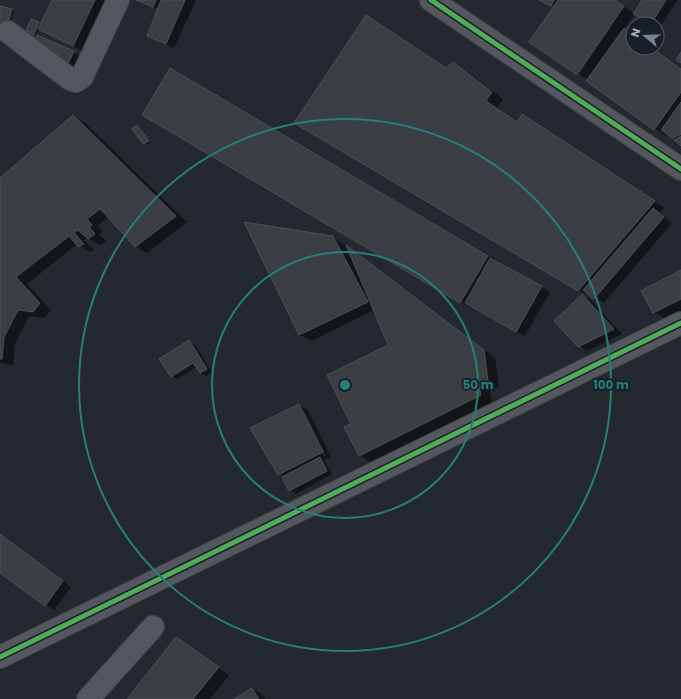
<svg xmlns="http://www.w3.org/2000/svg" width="681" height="699" font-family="Poppins,sans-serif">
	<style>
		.shadow { fill: #0007; fill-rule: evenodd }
		.building { fill: #3b3f44; stroke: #4c5057 }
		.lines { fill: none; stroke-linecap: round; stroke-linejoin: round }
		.minor-casing { stroke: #404348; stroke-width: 24 }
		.minor { stroke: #54575d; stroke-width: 22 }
		.cycleway-casing { stroke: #191f28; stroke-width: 8 }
		.cycleway { stroke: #51ab58; stroke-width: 5 }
		.ring { fill: none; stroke: #277f7a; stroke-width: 2 }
		.centre { fill: #277f7a; stroke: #191f28; stroke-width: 2 }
		.ring-label { font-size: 12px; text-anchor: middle; font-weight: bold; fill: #277f7a; stroke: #191f28; stroke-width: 3.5; stroke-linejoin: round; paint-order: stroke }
	</style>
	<rect width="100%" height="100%" fill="#24292f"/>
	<path class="shadow" d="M 53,0 L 109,0 L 84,52 L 39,29 L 36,35 L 27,30 L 32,20 L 42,25 Z
		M 136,0 L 196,0 L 174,48 L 148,36 L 159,9 Z
		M 541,0 L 615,0 L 634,13 L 643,0 L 677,0 L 659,29 L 657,27 L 657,24 L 651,24 L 635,14 L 624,29 L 633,34 L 633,48 L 653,48 L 681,68 L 681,144 L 668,133 L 666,136 L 655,129 L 587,81 L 588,80 L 531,42 L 554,7 Z
		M 0,7 L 14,11 L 10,25 L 0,22 Z
		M 378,23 L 447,69 L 454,63 L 465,70 L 503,99 L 497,108 L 518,123 L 533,122 L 665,208 L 660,213 L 672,223 L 604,303 L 579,290 Z
		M 39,51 L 73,52 L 79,55 L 74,66 Z
		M 171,69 L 550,292 L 525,336 L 473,307 L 472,308 L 460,302 Z
		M 73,116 L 85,123 L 187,222 L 147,253 L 135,246 L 109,217 L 97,226 L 103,231 L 99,234 L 106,241 L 100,245 L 88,238 L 84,240 L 94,250 L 90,252 L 77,244 L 27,284 L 51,310 L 45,318 L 29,316 L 15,344 L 13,365 L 0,363 L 0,179 Z
		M 137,126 L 150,142 L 147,145 L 133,129 Z
		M 333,237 L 357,253 L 495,358 L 499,387 L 490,391 L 492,402 L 371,462 L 360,456 L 345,428 L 352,425 L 389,345 L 374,310 L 311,341 L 300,335 Z
		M 681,271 L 681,311 L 665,319 L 653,312 Z
		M 582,295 L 591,300 L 622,334 L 587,351 L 579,346 Z
		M 189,341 L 194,344 L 212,372 L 206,376 L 200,373 L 197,367 L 177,379 L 172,376 Z
		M 299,405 L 308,410 L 331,457 L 324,460 L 332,474 L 296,494 L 290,490 L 284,477 L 279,474 ZM 302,411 L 304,411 L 326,456 L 324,457 Z
		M 0,534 L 71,587 L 54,610 L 0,571 Z
		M 176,638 L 229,675 L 210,699 L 128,699 Z
		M 252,689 L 263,695 L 265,699 L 236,699 Z"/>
	<path class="building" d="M 52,0 L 95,0 L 73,46 L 38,29 Z
		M 136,0 L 156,0 L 153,7 Z
		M 161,0 L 185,0 L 166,44 L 147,36 Z
		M 539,0 L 554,0 L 551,6 Z
		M 558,0 L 615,0 L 624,6 L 577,75 L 529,42 Z
		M 642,0 L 666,0 L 651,24 L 633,14 Z
		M 0,6 L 12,9 L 8,24 L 0,22 Z
		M 366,15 L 446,68 L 453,62 L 492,92 L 486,101 L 517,122 L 522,114 L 655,201 L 578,291 L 294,123 Z
		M 31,19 L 39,22 L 34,35 L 26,31 Z
		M 624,28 L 633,34 L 633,48 L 652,48 L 681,69 L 681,92 L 654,130 L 586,81 Z
		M 37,35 L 74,51 L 68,64 L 32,48 Z
		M 681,52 L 681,63 L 676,60 Z
		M 170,68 L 488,256 L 460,303 L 142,115 Z
		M 681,102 L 681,134 L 673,138 L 661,130 Z
		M 73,115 L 176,216 L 135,247 L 100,209 L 87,219 L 92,225 L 89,227 L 95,234 L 88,239 L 78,230 L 74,233 L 84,244 L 78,247 L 69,236 L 16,277 L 40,303 L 33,312 L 18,310 L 4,337 L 2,359 L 0,359 L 0,178 Z
		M 137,125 L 149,141 L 143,144 L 132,129 Z
		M 681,136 L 681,146 L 674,140 Z
		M 653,208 L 664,217 L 594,299 L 583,290 Z
		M 244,222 L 333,236 L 368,302 L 299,335 Z
		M 346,245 L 484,350 L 488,381 L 479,385 L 481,395 L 359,456 L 344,427 L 351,424 L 327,375 L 388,345 Z
		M 490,258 L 542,286 L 516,332 L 465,303 Z
		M 681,270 L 681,299 L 653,313 L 641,291 Z
		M 582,294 L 614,329 L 578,347 L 554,321 Z
		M 189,340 L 207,369 L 200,373 L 193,363 L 171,377 L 159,359 Z
		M 299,404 L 323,452 L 278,475 L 250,428 Z
		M 320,457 L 327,471 L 289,491 L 282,477 Z
		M 0,534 L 63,581 L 45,606 L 0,573 Z
		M 176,637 L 219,667 L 193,699 L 127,699 Z
		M 252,688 L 259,699 L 234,699 Z"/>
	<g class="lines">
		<g class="minor-casing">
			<path id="minor" d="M 431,0 L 681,169
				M 8,32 L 70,79 L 76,81 L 82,77 L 118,0
				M 0,657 L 681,323
				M 88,699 L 153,627"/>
		</g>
		<use href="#minor" class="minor"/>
		<g class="cycleway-casing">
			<path id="cycleway" d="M 431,0 L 681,169
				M 0,657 L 681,323"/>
		</g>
		<use href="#cycleway" class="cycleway"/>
	</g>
	<g class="ring">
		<circle cx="345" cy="385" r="133"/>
		<circle cx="345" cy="385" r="266"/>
	</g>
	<circle cx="345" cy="385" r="6" class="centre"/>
	<g class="ring-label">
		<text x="478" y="389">50 m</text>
		<text x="611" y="389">100 m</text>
	</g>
	<g transform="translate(645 36) rotate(289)"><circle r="19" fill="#191f28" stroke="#545b65"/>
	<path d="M0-3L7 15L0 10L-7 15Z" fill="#7d838e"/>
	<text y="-6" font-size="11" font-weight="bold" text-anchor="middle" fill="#adb4c1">N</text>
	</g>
</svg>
